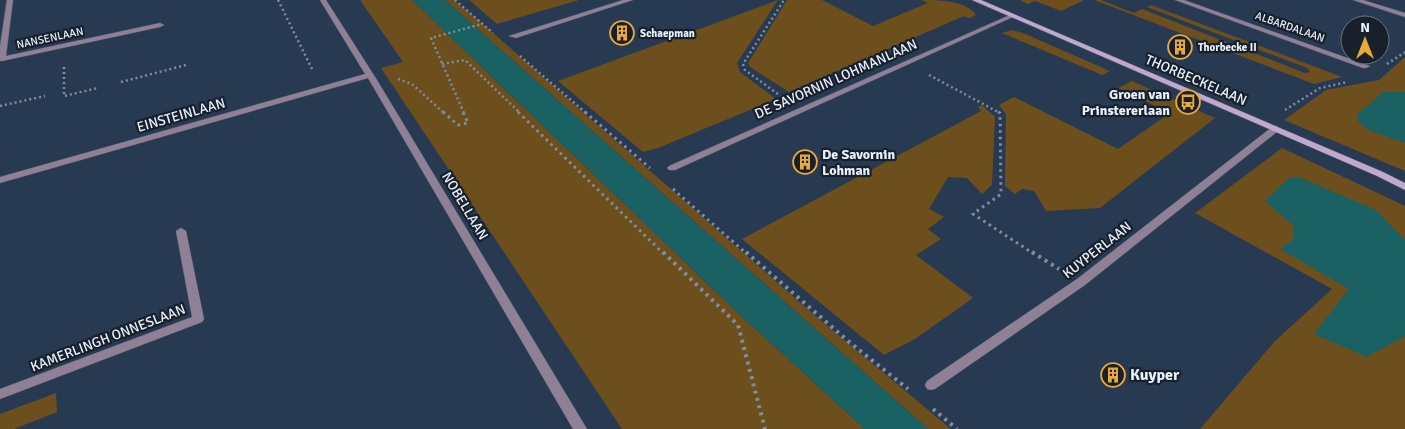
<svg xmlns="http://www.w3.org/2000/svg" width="1405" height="429" font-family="Signika,sans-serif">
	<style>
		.green { fill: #6d4f1d }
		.water { fill: #196163 }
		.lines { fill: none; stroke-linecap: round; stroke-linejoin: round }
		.street-casing { stroke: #47566e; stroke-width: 1 }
		.secondary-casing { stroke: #47566e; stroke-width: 1 }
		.path-far2 { stroke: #808da1; stroke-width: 2.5; stroke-dasharray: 2 3; stroke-linecap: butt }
		.path-far1 { stroke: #808da1; stroke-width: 3; stroke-dasharray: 2.5 4; stroke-linecap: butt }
		.path { stroke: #808da1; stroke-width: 4; stroke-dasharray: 3 4.5; stroke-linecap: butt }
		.street { fill: #908096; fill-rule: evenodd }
		.secondary { fill: #c2a8cb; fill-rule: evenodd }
		.labels { text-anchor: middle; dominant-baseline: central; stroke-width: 4.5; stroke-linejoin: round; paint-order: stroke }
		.far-street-label { font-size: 11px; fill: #e8f1fe; stroke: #18202c }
		.far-poi-label { font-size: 11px; font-weight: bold; fill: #e8f1fe; stroke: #18202c; text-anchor: start }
		.street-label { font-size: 14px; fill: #e8f1fe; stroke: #18202c }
		.poi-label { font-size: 14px; font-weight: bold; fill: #e8f1fe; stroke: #18202c; text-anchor: end }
		.near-poi-label { font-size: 16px; font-weight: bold; fill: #e8f1fe; stroke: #18202c; text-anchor: start }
	</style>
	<rect width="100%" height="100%" fill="#283952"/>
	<path class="green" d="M 360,0 L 412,0 L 739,314 L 865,429 L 622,429 L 381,68 L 403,62 Z
		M 445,0 L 454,0 L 483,24 L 812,313 L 951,429 L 928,429 Z
		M 469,0 L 579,0 L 497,24 Z
		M 778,0 L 737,63 L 740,72 L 776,99 L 658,148 L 643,152 L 558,81 Z
		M 787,0 L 822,0 L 873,26 L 928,3 L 922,0 C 939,0 965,0 976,15 L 969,18 L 964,16 L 789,92 L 750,67 L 748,63 Z
		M 1020,0 L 1084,0 L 1061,11 L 1035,1 L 1028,4 Z
		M 1094,0 L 1101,0 L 1134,13 L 1142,9 L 1305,73 L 1310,72 L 1307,68 L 1147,7 L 1151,5 L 1342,77 L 1314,84 Z
		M 1012,30 L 1023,33 L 1110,71 L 1102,75 L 1002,33 Z
		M 1405,57 L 1405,171 L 1284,120 L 1326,90 L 1379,80 Z
		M 1132,81 L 1215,118 L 1100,208 L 1046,211 L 1034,191 L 1022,189 L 1015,194 L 1005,186 L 1006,114 L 999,105 L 1014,97 L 1118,149 L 1170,113 L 1118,88 Z
		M 982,105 L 995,117 L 992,185 L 982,194 L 967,178 L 948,177 L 929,209 L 944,217 L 928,229 L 941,239 L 916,255 L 973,298 L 915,339 L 884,355 L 742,239 L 981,111 L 978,107 Z
		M 1282,148 L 1405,206 L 1405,429 L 1200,429 L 1275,341 L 1332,289 L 1195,213 Z
		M 56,393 L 57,412 L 14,429 L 0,429 L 0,414 Z"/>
	<path class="water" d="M 412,0 L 445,0 L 928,429 L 865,429 L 739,314 Z
		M 1383,92 L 1405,92 L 1405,143 L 1371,131 L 1359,123 L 1357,115 Z
		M 1290,177 L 1301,178 L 1376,210 L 1405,240 L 1405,336 L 1367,357 L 1314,334 L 1349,289 L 1280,249 L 1294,239 L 1293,225 L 1265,201 Z"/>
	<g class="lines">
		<g class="street-casing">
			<path id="street" d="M 7,0 L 13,0 L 6,56 L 160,23 L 164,25 L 160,27 L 2,61 L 0,61 L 0,46 Z
				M 320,0 L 326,0 L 377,80 L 587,429 L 573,429 L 368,78 L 0,183 L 0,177 L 365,74 Z
				M 623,0 L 633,0 L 516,38 L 509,36 Z
				M 1175,0 L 1184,0 L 1370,66 L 1366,68 L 1363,68 Z
				M 1353,0 L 1363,0 L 1405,13 L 1405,17 Z
				M 1010,15 L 1015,16 L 675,170 L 669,170 L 667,168 L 669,166 Z
				M 1275,126 L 1278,127 L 1279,129 L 1278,131 L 1085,285 L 935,389 L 931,390 L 927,389 L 925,385 L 927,381 L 1077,279 L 1272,127 Z
				M 181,228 L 186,231 L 204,319 L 202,322 L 0,399 L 0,389 L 192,317 L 176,231 Z"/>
		</g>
		<g class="secondary-casing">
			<path id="secondary" d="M 972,0 L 981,0 L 1383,172 L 1405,183 L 1405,190 L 1377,176 Z"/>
		</g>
		<path class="path-far2" d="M 278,0 L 313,71
			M 455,0 L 493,33
			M 520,56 L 586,113
			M 442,64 L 465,60 L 520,113
			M 1387,64 L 1405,52
			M 64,67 L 64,96 L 98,88
			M 929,75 L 1000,113
			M 398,79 L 412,84 L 444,113
			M 121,82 L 186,65
			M 782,97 L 745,70 L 743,64 L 784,0
			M 0,106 L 45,96
			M 1285,110 L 1320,88 L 1347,82
			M 464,113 L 431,38 L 482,24"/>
		<path class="path-far1" d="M 443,112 L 458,125 L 468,123 L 463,112
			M 518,112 L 664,254
			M 585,112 L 650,168
			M 998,112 L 1000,113 L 1001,194 L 973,214 L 1034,254
			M 673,189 L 747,254"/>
		<path class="path" d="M 663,252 L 738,325 L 765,429
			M 746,252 L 848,341 L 908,389
			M 1032,252 L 1059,269
			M 933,409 L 957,429"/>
		<use href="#street" class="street"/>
		<use href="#secondary" class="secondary"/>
	</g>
	<defs>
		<g id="building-ring" transform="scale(1.25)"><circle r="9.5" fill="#18202c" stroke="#eaaa39" stroke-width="1.5"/><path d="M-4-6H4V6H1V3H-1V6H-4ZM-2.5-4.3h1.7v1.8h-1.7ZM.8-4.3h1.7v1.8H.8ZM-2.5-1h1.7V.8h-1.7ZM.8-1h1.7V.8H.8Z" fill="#eaaa39"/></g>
		<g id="bus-ring" transform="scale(1.25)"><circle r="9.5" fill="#18202c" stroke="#eaaa39" stroke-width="1.5"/><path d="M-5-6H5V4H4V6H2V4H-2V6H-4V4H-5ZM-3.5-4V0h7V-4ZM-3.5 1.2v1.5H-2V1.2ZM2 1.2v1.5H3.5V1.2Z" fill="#eaaa39"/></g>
	</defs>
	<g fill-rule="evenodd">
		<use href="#building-ring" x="622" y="33"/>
		<use href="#building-ring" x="1180" y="47"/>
		<use href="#bus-ring" x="1188" y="102"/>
		<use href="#building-ring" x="805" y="162"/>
		<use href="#building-ring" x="1113" y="375"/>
	</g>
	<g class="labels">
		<g class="far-street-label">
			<text transform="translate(1290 27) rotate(19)">ALBARDALAAN</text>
			<text transform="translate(50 38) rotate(-12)">NANSENLAAN</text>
		</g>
		<g class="far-poi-label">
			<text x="640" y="33">Schaepman</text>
			<text x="1198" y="47">Thorbecke II</text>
		</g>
		<g class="street-label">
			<text transform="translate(836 79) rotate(-24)">DE SAVORNIN LOHMANLAAN</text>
			<text transform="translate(1196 80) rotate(23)">THORBECKELAAN</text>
			<text transform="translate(181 115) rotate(-16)">EINSTEINLAAN</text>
			<text transform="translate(465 206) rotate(59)">NOBELLAAN</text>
			<text transform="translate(1097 250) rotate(-38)">KUYPERLAAN</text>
			<text transform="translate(108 338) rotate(-21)">KAMERLINGH ONNESLAAN</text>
		</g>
		<g class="poi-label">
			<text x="1170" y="94">Groen van<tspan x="1170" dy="16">Prinstererlaan</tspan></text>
			<text x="822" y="154" text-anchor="start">De Savornin<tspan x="822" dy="16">Lohman</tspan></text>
		</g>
		<g class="near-poi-label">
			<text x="1130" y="375">Kuyper</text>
		</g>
	</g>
	<g transform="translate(1365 40)"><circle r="24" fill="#18202c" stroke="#6b7480"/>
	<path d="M0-4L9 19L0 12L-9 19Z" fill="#eaaa39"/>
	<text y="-8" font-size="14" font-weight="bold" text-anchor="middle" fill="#e8f1fe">N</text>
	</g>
</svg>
